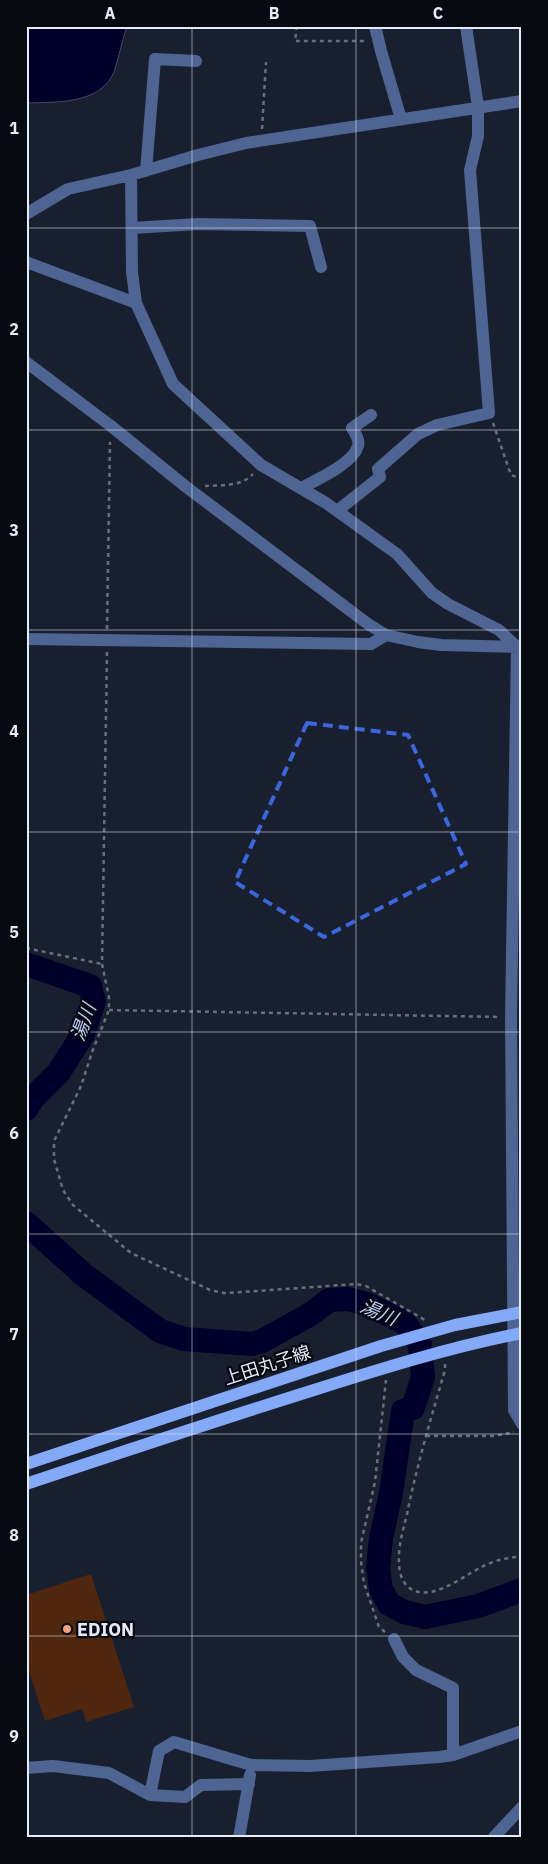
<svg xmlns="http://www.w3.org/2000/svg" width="548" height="1864" font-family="'IBM Plex Sans','Noto Sans JP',sans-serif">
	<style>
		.water { fill: #00002b; stroke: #454768 }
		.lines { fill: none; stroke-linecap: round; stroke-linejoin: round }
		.river { stroke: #00002b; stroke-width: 24 }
		.building { fill: #4f270e }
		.path { stroke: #686f7d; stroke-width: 2.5; stroke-dasharray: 4 4; stroke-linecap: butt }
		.minor { stroke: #4e6492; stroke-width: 12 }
		.major { stroke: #84a9f7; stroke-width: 12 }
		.marked { fill: none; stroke: #3b66dd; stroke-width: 4; stroke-dasharray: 10 6; stroke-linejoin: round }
		.grid { fill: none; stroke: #e6ecf7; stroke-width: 1; stroke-opacity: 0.55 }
		.poi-dot { fill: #f0a278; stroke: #060910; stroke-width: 2 }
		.labels { text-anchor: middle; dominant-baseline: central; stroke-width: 4.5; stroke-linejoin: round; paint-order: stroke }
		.street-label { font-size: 18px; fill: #e6ecf7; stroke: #060910 }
		.poi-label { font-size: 18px; font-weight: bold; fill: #e6ecf7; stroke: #060910; text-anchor: start }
		.water-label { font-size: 19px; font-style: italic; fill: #bfd2f9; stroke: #060910 }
		.neatline { fill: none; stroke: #e6ecf7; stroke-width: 2 }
		.grid-label { font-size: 16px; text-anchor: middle; font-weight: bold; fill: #e6ecf7 }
	</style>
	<rect width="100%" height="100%" fill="#181f2f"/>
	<path class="water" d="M 26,26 L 127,26 C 122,41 119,57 114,72 C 100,105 55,102 26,103 Z"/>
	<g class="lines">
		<path class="river" d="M 26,964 L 90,986 L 94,1001 L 83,1034 L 59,1072 L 33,1098 L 26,1109
			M 26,1223 L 84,1275 L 160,1331 L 184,1339 L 252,1344 L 262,1341 L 311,1314 L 329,1300 L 348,1299 L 367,1304 L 405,1323 L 420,1345 L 423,1377 L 413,1408 L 403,1411 L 391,1493 L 381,1538 L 378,1569 L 381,1589 L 389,1604 L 404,1612 L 425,1617 L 478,1606 L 522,1590"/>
	</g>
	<path class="building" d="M 91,1574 L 134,1707 L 86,1722 L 82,1709 L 45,1721 L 26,1662 L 26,1595 Z"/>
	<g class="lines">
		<path class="path" d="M 297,26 L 295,41 L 367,41
			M 262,129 L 266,62
			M 493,423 L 511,475 L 522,479
			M 205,486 C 221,485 241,487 253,474
			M 107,629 L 110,442
			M 107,652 L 102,964 L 109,997 L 109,1010 L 92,1052 L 81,1086 L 54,1141 L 54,1159 L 63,1190 L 73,1205 L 131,1253 L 210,1290 L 224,1293 L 243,1292 L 356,1284 L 366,1286 L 425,1320
			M 26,948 L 102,964
			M 109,1010 L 500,1017
			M 445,1364 L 445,1370 C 431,1418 417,1465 407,1514 C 403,1530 398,1547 399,1563 C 399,1576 405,1590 419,1592 C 442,1596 468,1572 488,1564 C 499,1559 510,1558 522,1556
			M 426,1436 L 495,1436 L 514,1432
			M 385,1632 L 379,1627 L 364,1583 L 361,1562 L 361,1543 L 375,1482 L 386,1380"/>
		<path class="minor" d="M 375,26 L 381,51 L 401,119
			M 146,171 L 155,59 L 196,61
			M 131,175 L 132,272 L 136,303 L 173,384 L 261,465 L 326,503 L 397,554 L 432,593 L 448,604 L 499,630 L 517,647 L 511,1017 L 514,1410 L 522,1424
			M 26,214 L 68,189 L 131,175 L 198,155 L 246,143 L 522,101
			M 132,228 L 198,224 L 310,226 L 321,267
			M 26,262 L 136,303
			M 26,362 L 111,426 L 185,486 L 368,624 L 386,635 L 418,642 L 441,645 L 519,647
			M 301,488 C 316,480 353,464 358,446 C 360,440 355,433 352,428 L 371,415
			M 337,511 L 380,477 L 378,469 L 418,434 L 437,425 L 489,413 L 470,170 L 478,136 L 478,107 L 466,26
			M 26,639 L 371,644 L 386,635
			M 394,1639 L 403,1657 L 416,1670 L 453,1688 L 453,1755
			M 26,1768 L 53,1766 L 109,1773 L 150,1795 L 159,1751 L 174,1742 L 251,1765 L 310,1766 L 439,1757 L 453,1755 L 522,1731
			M 150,1795 L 185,1797 L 201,1785 L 249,1784
			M 494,1837 L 522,1807
			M 239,1838 L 250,1775"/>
		<path class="major" d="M 26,1464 L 381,1346 L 455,1325 L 522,1312
			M 26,1484 C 122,1452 218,1420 314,1390 C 383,1368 451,1347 522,1333"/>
	</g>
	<path class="marked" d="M 307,723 L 408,735 L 466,864 L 324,937 L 235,882 Z"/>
	<path class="grid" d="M 192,26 L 192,1838M 356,26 L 356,1838M 26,228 L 522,228M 26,430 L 522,430M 26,630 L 522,630M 26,832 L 522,832M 26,1032 L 522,1032M 26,1234 L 522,1234M 26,1434 L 522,1434M 26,1636 L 522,1636"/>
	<circle class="poi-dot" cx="67" cy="1629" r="5"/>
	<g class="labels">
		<g class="street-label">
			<text transform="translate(267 1365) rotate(-18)">上田丸子線</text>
		</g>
		<g class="poi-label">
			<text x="77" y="1629">EDION</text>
		</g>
		<g class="water-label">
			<text transform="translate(83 1022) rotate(-70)">湯川</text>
			<text transform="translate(379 1312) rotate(23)">湯川</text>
		</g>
	</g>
	<rect width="548" height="1864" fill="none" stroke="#060910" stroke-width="55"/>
	<rect x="28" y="28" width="492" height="1808" class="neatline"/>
	<g class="grid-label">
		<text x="110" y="19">A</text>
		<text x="274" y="19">B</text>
		<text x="438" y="19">C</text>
		<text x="14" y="134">1</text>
		<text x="14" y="335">2</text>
		<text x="14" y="536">3</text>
		<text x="14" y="737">4</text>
		<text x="14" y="938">5</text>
		<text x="14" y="1139">6</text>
		<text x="14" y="1340">7</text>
		<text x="14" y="1541">8</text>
		<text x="14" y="1742">9</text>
	</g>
</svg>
